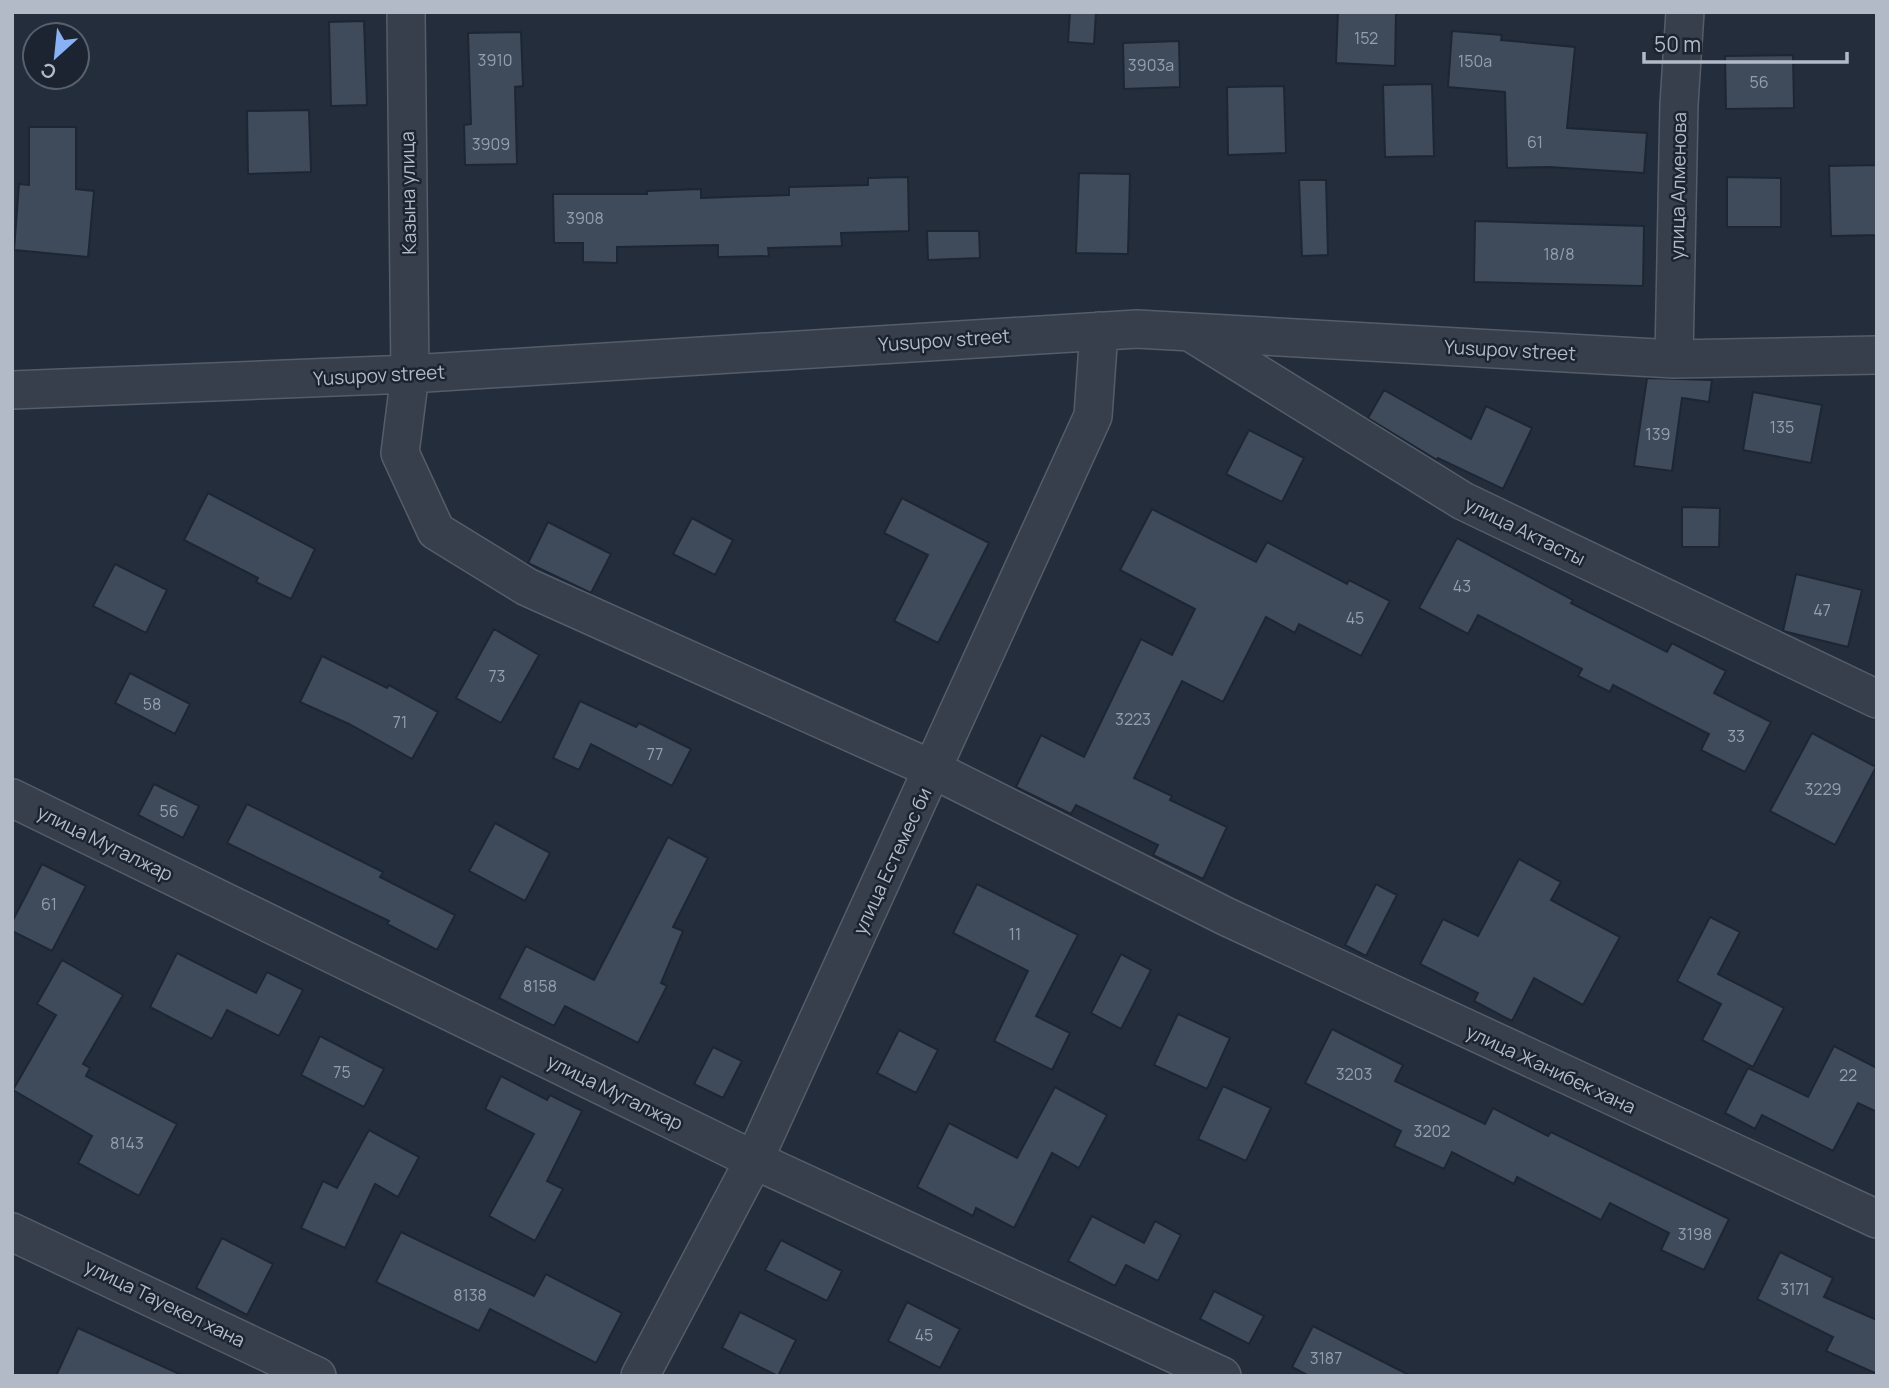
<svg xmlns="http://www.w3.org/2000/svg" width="1889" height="1388" font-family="Manrope,sans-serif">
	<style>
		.building { fill: #3f4b5b; stroke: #1e2633; stroke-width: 2 }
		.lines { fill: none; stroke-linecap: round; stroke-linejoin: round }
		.minor-casing { stroke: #555d6a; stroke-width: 40 }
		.minor { stroke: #373f4c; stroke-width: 37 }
		.labels { text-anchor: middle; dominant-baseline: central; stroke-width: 5; stroke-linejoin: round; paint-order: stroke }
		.number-label { font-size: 16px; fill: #959eac }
		.street-label { font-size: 19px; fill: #b2bac7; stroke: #1c2431 }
	</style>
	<rect width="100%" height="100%" fill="#232d3c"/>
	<path class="building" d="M 1070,12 L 1096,12 L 1094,44 L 1068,42 Z
		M 1338,12 L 1396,12 L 1395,66 L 1336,63 Z
		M 364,21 L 367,105 L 331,106 L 329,22 Z
		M 1452,31 L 1502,35 L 1501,40 L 1575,47 L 1567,128 L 1647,133 L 1644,173 L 1549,167 L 1507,168 L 1505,92 L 1448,87 Z
		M 521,32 L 523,86 L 515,87 L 517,164 L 465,165 L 464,125 L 471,124 L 468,33 Z
		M 1179,41 L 1180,87 L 1124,89 L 1123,43 Z
		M 1793,55 L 1794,108 L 1726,109 L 1725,56 Z
		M 1432,84 L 1434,156 L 1385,157 L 1383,85 Z
		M 1284,86 L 1286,153 L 1228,155 L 1227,87 Z
		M 309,110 L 311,172 L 248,174 L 247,111 Z
		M 29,127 L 76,127 L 76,189 L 94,191 L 88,257 L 14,250 L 19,184 L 29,185 Z
		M 1877,165 L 1877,235 L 1831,236 L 1829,166 Z
		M 1079,173 L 1130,174 L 1128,254 L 1076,253 Z
		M 908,177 L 909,231 L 841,233 L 842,246 L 768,248 L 769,256 L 718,257 L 718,245 L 617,247 L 617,263 L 583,262 L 583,243 L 554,243 L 553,194 L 647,194 L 647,191 L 701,189 L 701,198 L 789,195 L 789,187 L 868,185 L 868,178 Z
		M 1727,177 L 1781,178 L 1781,227 L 1727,227 Z
		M 1299,180 L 1326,180 L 1328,255 L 1302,256 Z
		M 1475,221 L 1644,226 L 1643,286 L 1474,282 Z
		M 927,231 L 979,231 L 980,258 L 928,260 Z
		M 1647,378 L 1712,380 L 1709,402 L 1682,398 L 1672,471 L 1634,466 Z
		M 1384,390 L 1471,439 L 1486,406 L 1532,428 L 1503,489 L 1438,458 L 1437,460 L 1368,418 Z
		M 1753,392 L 1822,405 L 1811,463 L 1743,450 Z
		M 1249,430 L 1304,458 L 1282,502 L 1226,474 Z
		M 208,493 L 315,549 L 291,599 L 256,582 L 258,578 L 184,540 Z
		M 902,498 L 989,543 L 938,643 L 894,621 L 928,555 L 884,533 Z
		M 1682,507 L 1720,508 L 1719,547 L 1682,547 Z
		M 1152,509 L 1256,562 L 1267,542 L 1347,584 L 1349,580 L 1390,601 L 1361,656 L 1299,624 L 1295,633 L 1266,617 L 1223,702 L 1182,681 L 1134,778 L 1172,796 L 1170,800 L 1227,827 L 1203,879 L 1153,855 L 1158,845 L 1076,805 L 1071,814 L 1016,787 L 1041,735 L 1084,757 L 1141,639 L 1172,655 L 1195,609 L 1120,570 Z
		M 692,518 L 733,540 L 715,575 L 673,554 Z
		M 548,522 L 611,554 L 591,593 L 528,563 Z
		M 1457,538 L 1573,600 L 1571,603 L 1667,652 L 1672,643 L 1726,671 L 1714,693 L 1771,722 L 1745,772 L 1701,750 L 1709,734 L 1613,685 L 1610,692 L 1578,676 L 1582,669 L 1478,615 L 1468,634 L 1419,608 Z
		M 115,564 L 167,590 L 146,633 L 93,606 Z
		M 1796,574 L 1862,590 L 1848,647 L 1783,631 Z
		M 494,629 L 539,655 L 501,723 L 456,698 Z
		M 322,656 L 387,688 L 389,685 L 438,712 L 412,759 L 349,724 L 300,702 Z
		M 130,673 L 190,704 L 175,734 L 115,703 Z
		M 580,701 L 636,727 L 639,723 L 691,749 L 672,786 L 591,744 L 579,770 L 553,758 Z
		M 1812,733 L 1876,767 L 1835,845 L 1770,811 Z
		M 154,784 L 199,806 L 183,838 L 138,815 Z
		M 247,804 L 383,872 L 380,877 L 455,915 L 437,950 L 387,924 L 389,921 L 227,843 Z
		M 495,823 L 550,853 L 525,901 L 469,871 Z
		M 668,837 L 708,858 L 673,927 L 683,931 L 661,983 L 667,986 L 638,1043 L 565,1006 L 554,1026 L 499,998 L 526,946 L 594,980 Z
		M 1519,859 L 1561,882 L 1551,900 L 1620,937 L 1583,1005 L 1534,978 L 1512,1021 L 1474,1001 L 1478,993 L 1420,964 L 1443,919 L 1478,936 Z
		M 42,864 L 86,886 L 52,951 L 12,931 L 12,922 Z
		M 977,884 L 1078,935 L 1036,1016 L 1070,1033 L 1052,1070 L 994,1041 L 1028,971 L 953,933 Z
		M 1376,884 L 1397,895 L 1366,956 L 1345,945 Z
		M 1710,917 L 1740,932 L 1718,974 L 1784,1008 L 1753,1067 L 1702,1040 L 1721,1004 L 1677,981 Z
		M 177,953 L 256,993 L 267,972 L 303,990 L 279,1036 L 227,1010 L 212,1039 L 150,1007 Z
		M 1121,954 L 1151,970 L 1121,1029 L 1091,1013 Z
		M 62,960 L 123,995 L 83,1064 L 90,1068 L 86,1076 L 177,1124 L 139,1196 L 78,1163 L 92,1136 L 13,1090 L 56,1015 L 37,1004 Z
		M 1178,1014 L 1230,1038 L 1207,1089 L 1154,1065 Z
		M 1332,1029 L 1403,1065 L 1395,1081 L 1485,1124 L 1493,1108 L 1548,1136 L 1551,1132 L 1729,1219 L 1704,1270 L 1661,1250 L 1669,1233 L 1610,1203 L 1601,1220 L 1517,1177 L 1514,1184 L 1452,1152 L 1444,1169 L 1394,1146 L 1401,1131 L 1305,1083 Z
		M 899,1030 L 938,1050 L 916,1093 L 877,1073 Z
		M 320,1036 L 384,1069 L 364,1107 L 301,1075 Z
		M 1834,1046 L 1877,1068 L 1877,1112 L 1858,1103 L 1833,1151 L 1762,1115 L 1755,1129 L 1725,1113 L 1748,1068 L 1808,1097 Z
		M 713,1047 L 742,1061 L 723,1098 L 694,1084 Z
		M 501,1076 L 547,1100 L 550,1095 L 582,1111 L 547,1181 L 563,1189 L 535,1241 L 489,1216 L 534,1134 L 485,1109 Z
		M 1223,1086 L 1271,1108 L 1246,1161 L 1198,1139 Z
		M 1055,1087 L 1107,1115 L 1079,1168 L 1052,1153 L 1014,1228 L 976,1208 L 973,1216 L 917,1187 L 949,1123 L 1017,1158 Z
		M 369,1130 L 419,1157 L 398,1197 L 375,1184 L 345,1248 L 301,1228 L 323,1181 L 337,1188 Z
		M 1092,1216 L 1144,1243 L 1155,1221 L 1181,1235 L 1158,1281 L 1126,1265 L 1115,1286 L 1068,1261 Z
		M 401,1232 L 534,1296 L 546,1274 L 622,1313 L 596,1363 L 490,1309 L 479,1331 L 376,1282 Z
		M 222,1238 L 273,1264 L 247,1315 L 196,1288 Z
		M 781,1240 L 842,1271 L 827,1301 L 765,1270 Z
		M 1780,1252 L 1833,1278 L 1824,1297 L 1877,1320 L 1877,1374 L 1826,1351 L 1833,1337 L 1757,1299 Z
		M 1214,1291 L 1264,1316 L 1249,1344 L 1200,1319 Z
		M 907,1302 L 960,1329 L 940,1368 L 888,1341 Z
		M 740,1312 L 796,1340 L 778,1376 L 722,1348 Z
		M 1313,1326 L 1411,1376 L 1309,1376 L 1292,1367 Z
		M 78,1328 L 184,1376 L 56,1376 Z"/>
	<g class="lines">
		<g class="minor-casing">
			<path id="minor" d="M 406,12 L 410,374 L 400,453 L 436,531 L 527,587 L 934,770 L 1227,917 L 1877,1219
				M 1193,334 L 1463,501 L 1877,699
				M 1674,359 L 1679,104 L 1685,12
				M 12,390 L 410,374 L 1137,329 L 1674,359 L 1877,355
				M 12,798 L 754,1160 L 1222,1376
				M 12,1232 L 317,1376
				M 640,1376 L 754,1160 L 1093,416 L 1099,331"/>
		</g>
		<use href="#minor" class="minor"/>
	</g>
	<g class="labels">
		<g class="number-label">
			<text x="1366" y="38">152</text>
			<text x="495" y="60">3910</text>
			<text x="1475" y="61">150а</text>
			<text x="1151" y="65">3903а</text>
			<text x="1759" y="82">56</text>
			<text x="1535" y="142">61</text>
			<text x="491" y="144">3909</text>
			<text x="585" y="218">3908</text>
			<text x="1559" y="254">18/8</text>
			<text x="1782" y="427">135</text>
			<text x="1658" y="434">139</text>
			<text x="1462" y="586">43</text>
			<text x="1822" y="610">47</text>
			<text x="1355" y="618">45</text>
			<text x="497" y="676">73</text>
			<text x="152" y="704">58</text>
			<text x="1133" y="719">3223</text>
			<text x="400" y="722">71</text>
			<text x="1736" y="736">33</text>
			<text x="655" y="754">77</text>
			<text x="1823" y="789">3229</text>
			<text x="169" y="811">56</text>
			<text x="49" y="904">61</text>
			<text x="1015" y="934">11</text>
			<text x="540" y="986">8158</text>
			<text x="342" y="1072">75</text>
			<text x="1354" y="1074">3203</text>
			<text x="1848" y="1075">22</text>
			<text x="1432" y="1131">3202</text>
			<text x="127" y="1143">8143</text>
			<text x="1695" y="1234">3198</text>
			<text x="1795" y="1289">3171</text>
			<text x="470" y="1295">8138</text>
			<text x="924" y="1335">45</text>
			<text x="1326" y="1358">3187</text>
		</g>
		<g class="street-label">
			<text transform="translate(1678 186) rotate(-89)">улица Алменова</text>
			<text transform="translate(408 193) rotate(-91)">Казына улица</text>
			<text transform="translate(944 340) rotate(-4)">Yusupov street</text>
			<text transform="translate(1510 350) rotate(3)">Yusupov street</text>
			<text transform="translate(379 375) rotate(-3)">Yusupov street</text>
			<text transform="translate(1525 531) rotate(26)">улица Актасты</text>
			<text transform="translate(105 843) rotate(26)">улица Мугалжар</text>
			<text transform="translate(892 861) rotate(-65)">улица Естемес би</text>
			<text transform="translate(1551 1069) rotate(25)">улица Жанибек хана</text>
			<text transform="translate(615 1092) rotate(26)">улица Мугалжар</text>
			<text transform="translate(165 1303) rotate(26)">улица Тауекел хана</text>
		</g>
	</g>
	<rect width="1889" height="1388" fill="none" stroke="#b2bac7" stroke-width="28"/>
	<g transform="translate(56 56) rotate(207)"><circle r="33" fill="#1c2431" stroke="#58606d" stroke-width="2"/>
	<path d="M0-5L12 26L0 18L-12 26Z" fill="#89b2f6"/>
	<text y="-10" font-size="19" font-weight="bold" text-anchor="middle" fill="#b2bac7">С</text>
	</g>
	<path d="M1644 52v10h203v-10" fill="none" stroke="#b2bac7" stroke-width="3.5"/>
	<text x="1654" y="52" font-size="21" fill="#b2bac7" stroke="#1c2431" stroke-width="5" paint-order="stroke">50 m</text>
</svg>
